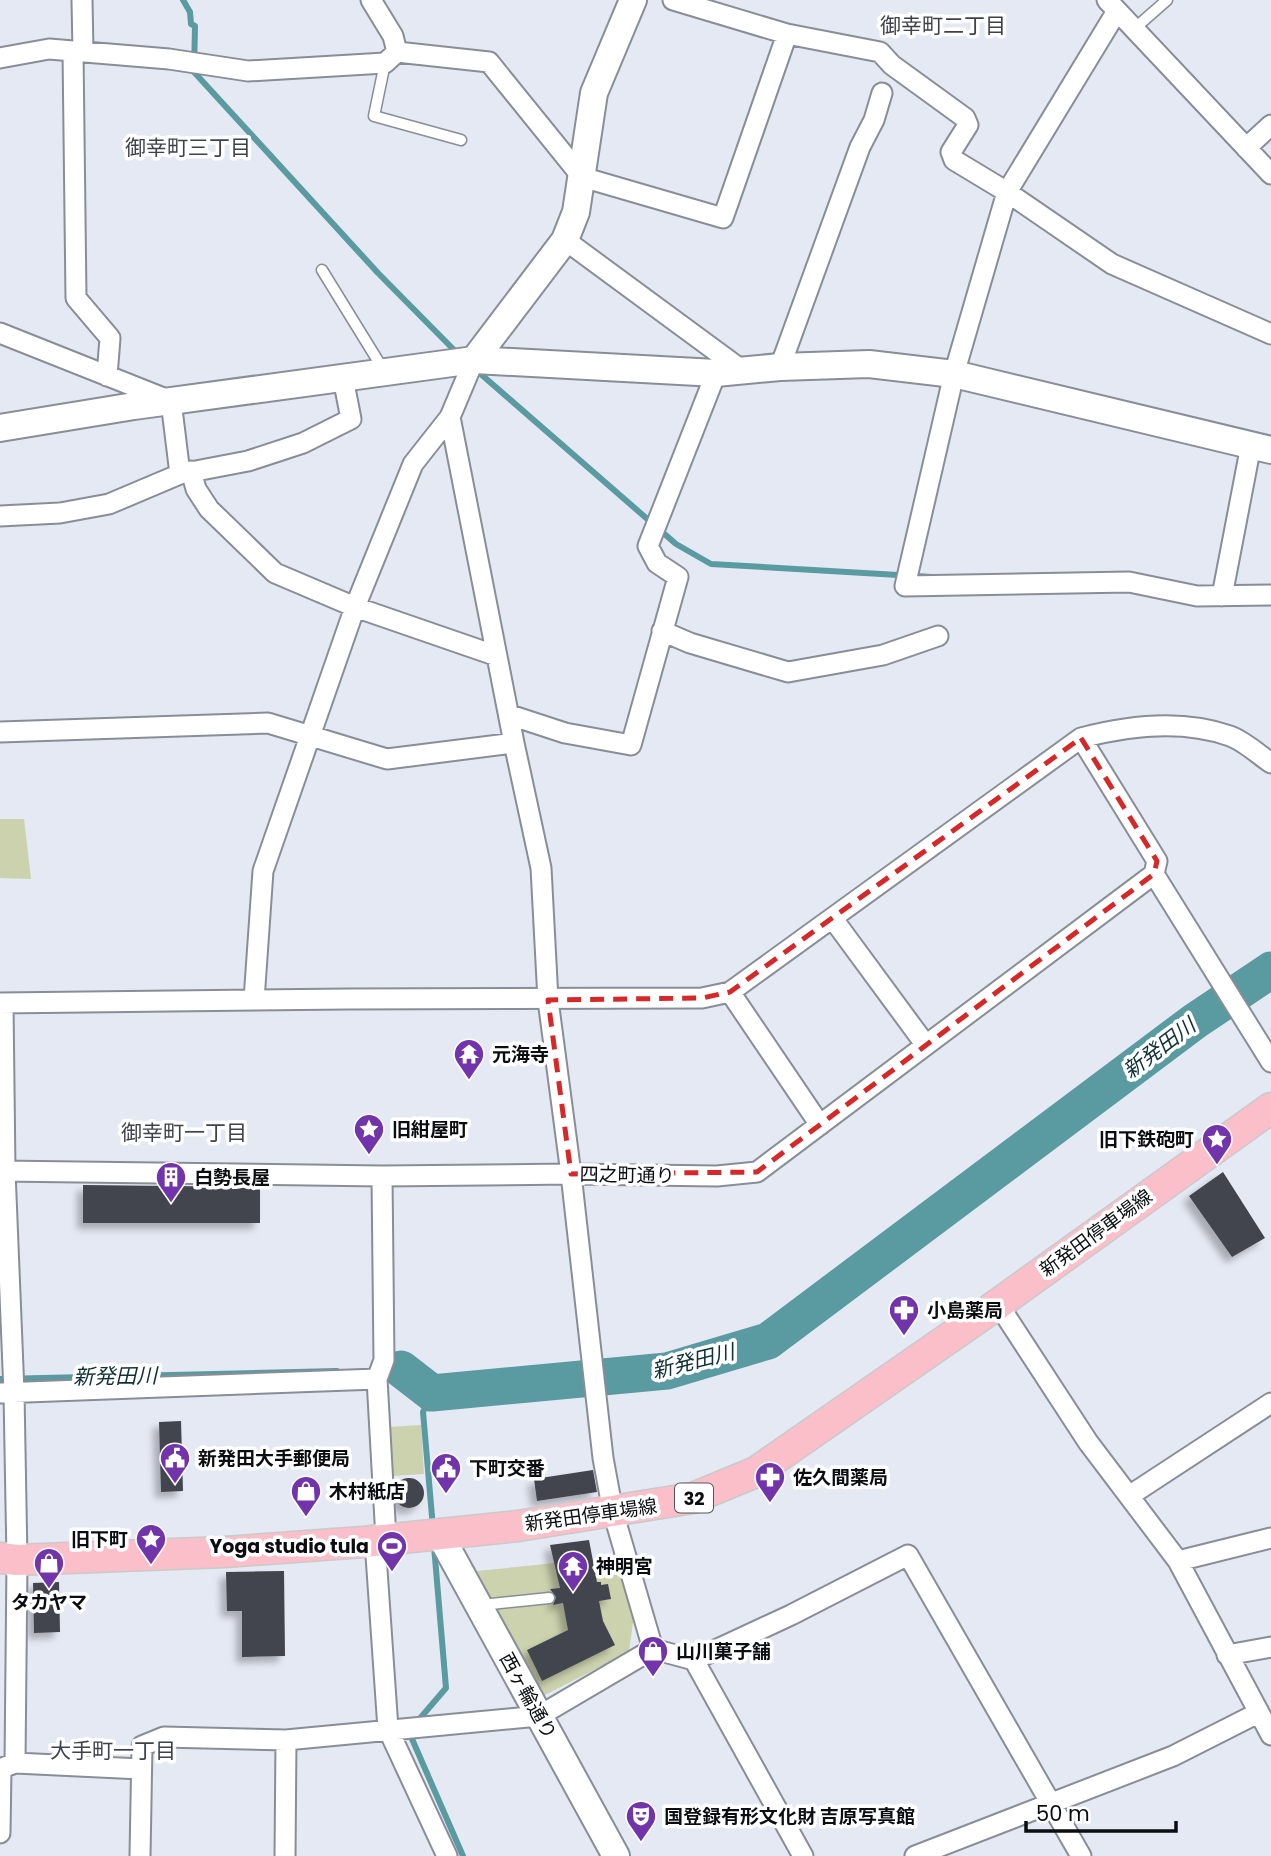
<svg xmlns="http://www.w3.org/2000/svg" width="1271" height="1856" font-family="Poppins,'Noto Sans JP',sans-serif">
	<style>
		.green { fill: #ccd2ae }
		.lines { fill: none; stroke-linecap: round; stroke-linejoin: round }
		.stream { stroke: #5a9aa1; stroke-width: 6 }
		.river { stroke: #5a9aa1; stroke-width: 37 }
		.building { fill: #42454e; filter: url(#shadow) }
		.lane-casing { stroke: #898d96; stroke-width: 13 }
		.street-casing { stroke: #898d96; stroke-width: 23 }
		.secondary-casing { stroke: #898d96; stroke-width: 30 }
		.primary-casing { stroke: #c9caca; stroke-width: 33 }
		.lane { stroke: #fff; stroke-width: 10 }
		.street { stroke: #fff; stroke-width: 19 }
		.secondary { stroke: #fff; stroke-width: 26 }
		.primary { stroke: #fabfc9; stroke-width: 30 }
		.marked { fill: none; stroke: #d62828; stroke-width: 5; stroke-dasharray: 14 9; stroke-linejoin: round }
		.labels { text-anchor: middle; dominant-baseline: central; stroke-width: 7; stroke-linejoin: round; paint-order: stroke }
		.shield { fill: #fff; stroke: #545658; stroke-width: 2 }
		.shield-label { font-size: 18px; font-weight: bold; fill: #0b0d10 }
		.poi-label { font-size: 19px; font-weight: bold; fill: #0b0d10; stroke: #fff; text-anchor: start }
		.street-label { font-size: 19px; fill: #0b0d10; stroke: #fff }
		.neighbourhood-label { font-size: 21px; fill: #3e424a; stroke: #fff }
		.water-label { font-size: 21px; font-style: italic; fill: #0f3034; stroke: #fff }
	</style>
	<defs>
		<filter id="shadow"><feDropShadow dx="-6" dy="6" stdDeviation="3.5" flood-color="#0004"/></filter>
	</defs>
	<rect width="100%" height="100%" fill="#e5e9f4"/>
	<path class="green" d="M 0,819 L 24,819 L 31,879 L 0,878 Z
		M 421,1425 L 424,1474 L 392,1476 L 389,1427 Z
		M 624,1556 L 635,1608 L 629,1652 L 539,1698 L 477,1571 Z"/>
	<g class="lines">
		<path class="stream" d="M 183,0 L 190,12 L 191,24 L 195,26 L 194,72 L 378,273 L 459,355
			M 475,369 L 676,544 L 711,564 L 932,577
			M 383,1370 L 401,1369
			M 0,1379 L 337,1371
			M 432,1393 L 423,1412 L 433,1528
			M 416,1723 L 446,1688 L 434,1546
			M 409,1732 L 463,1856"/>
		<path class="river" d="M 401,1369 L 432,1393 L 667,1371 L 768,1341 L 1195,1021 L 1271,970"/>
	</g>
	<path class="building" d="M 1223,1172 L 1265,1238 L 1232,1257 L 1189,1196 Z
		M 83,1185 L 260,1187 L 260,1223 L 83,1223 Z
		M 181,1421 L 183,1491 L 161,1492 L 159,1422 Z
		M 593,1470 L 597,1492 L 537,1501 L 534,1479 Z
		M394 1493a15 15 0 1 1 30 0a15 15 0 1 1-30 0Z
		M 589,1540 L 597,1582 L 601,1582 L 601,1585 L 608,1584 L 611,1599 L 599,1601 L 603,1621 L 615,1645 L 542,1681 L 527,1650 L 568,1630 L 563,1603 L 553,1605 L 556,1597 L 550,1589 L 560,1588 L 550,1545 Z
		M 284,1571 L 285,1656 L 242,1657 L 242,1611 L 227,1611 L 226,1572 Z
		M 59,1582 L 60,1632 L 34,1633 L 33,1583 Z"/>
	<g class="lines">
		<g class="lane-casing">
			<path id="lane" d="M 1134,29 L 1167,0
				M 385,63 L 374,116 L 461,140
				M 322,270 L 383,369
				M 491,1604 L 549,1598"/>
		</g>
		<g class="street-casing">
			<path id="street" d="M 82,0 L 83,52
				M 371,0 L 393,36 L 397,52
				M 1107,0 L 1271,174
				M 1117,11 L 1007,192 L 954,374 L 905,586 L 1129,582 L 1197,596 L 1271,595
				M 787,34 L 880,52 L 892,65 L 965,118 L 968,125 L 951,152 L 954,160 L 1007,192 L 1112,264 L 1271,334
				M 73,51 L 76,298 L 110,338 L 107,376
				M 0,58 L 49,49 L 169,59 L 248,71 L 385,63 L 397,52 L 489,62 L 582,177 L 723,218 L 787,34 L 673,0
				M 1246,148 L 1271,125
				M 565,240 L 743,371
				M 0,333 L 171,401 L 180,474
				M 474,360 L 450,417 L 514,743 L 541,868 L 548,1000 L 571,1174 L 603,1458 L 613,1512 L 653,1649 L 694,1660 L 803,1856
				M 780,367 L 860,147 L 874,120 L 882,93
				M 191,471 L 196,489 L 209,509 L 275,573 L 355,607 L 497,656
				M 0,516 L 60,513 L 109,504 L 180,474 L 248,461 L 303,443 L 351,419 L 343,378
				M 1222,596 L 1251,445
				M 662,631 L 690,643 L 788,672 L 883,655 L 938,636
				M 510,715 L 565,733 L 631,745 L 678,577 L 657,563 L 648,546 L 716,373
				M 0,732 L 268,723 L 387,759 L 514,743
				M 1081,738 L 1157,861 L 1154,874 L 1271,1062
				M 833,919 L 925,1044
				M 730,992 L 820,1125
				M 254,1000 L 263,871 L 355,607 L 413,464 L 450,417
				M 0,1003 L 348,999 L 702,998 L 730,992 L 1081,738 C 1130,725 1182,719 1230,736 C 1244,741 1258,754 1271,763
				M 3,1003 L 5,1171 L 14,1393 L 17,1560 L 15,1763
				M 0,1171 L 382,1176 L 571,1174 L 717,1176 L 757,1172 L 1154,874
				M 382,1176 L 384,1360 L 377,1379 L 386,1539
				M 998,1304 L 1088,1442 L 1178,1561 L 1271,1735
				M 0,1393 L 377,1379
				M 1129,1496 L 1271,1403
				M 375,1541 L 388,1729 L 447,1856
				M 1178,1561 L 1271,1538
				M 1227,1655 L 1271,1647
				M 694,1660 L 791,1615 L 908,1555 L 1081,1856
				M 0,1769 L 15,1763 L 141,1769
				M 0,1833 L 1,1769
				M 140,1856 L 142,1746 L 164,1737 L 286,1740 L 539,1716 L 653,1649
				M 285,1856 L 286,1740
				M 915,1856 L 1173,1756 L 1258,1713"/>
		</g>
		<g class="secondary-casing">
			<path id="secondary" d="M 474,360 L 565,240 L 576,212 L 594,93 L 633,0
				M 0,428 L 134,406 L 474,360 L 716,373 L 780,367 L 869,364 L 954,374 L 1271,450
				M 440,1535 L 616,1856"/>
		</g>
		<g class="primary-casing">
			<path id="primary" d="M 0,1558 L 17,1560 L 225,1552 L 363,1542 L 518,1526 L 693,1498 L 756,1472 L 998,1304 L 1271,1108"/>
		</g>
		<use href="#lane" class="lane"/>
		<use href="#street" class="street"/>
		<use href="#secondary" class="secondary"/>
		<use href="#primary" class="primary"/>
	</g>
	<path class="marked" d="M 1081,738 L 1157,861 L 1154,874 L 757,1172 L 571,1174 L 548,1000 L 702,998 L 730,992 Z"/>
	<defs>
		<g id="temple-pin" transform="scale(1.575)"><path d="M0 17L-7.5 6A9.5 9.5 0 1 1 7.5 6Z" fill="#7134aa" stroke="#fff"/><path d="M0-6L5-2H3V0L6.5 2.5H4V6H1.5V3h-3V6H-4V2.5H-6.5L-3 0V-2H-5Z" fill="#fff"/></g>
		<g id="sight-pin" transform="scale(1.575)"><path d="M0 17L-7.5 6A9.5 9.5 0 1 1 7.5 6Z" fill="#7134aa" stroke="#fff"/><path d="M0-6L1.8-2.2L6-1.7L2.9 1.2L3.7 5.4L0 3.3L-3.7 5.4L-2.9 1.2L-6-1.7L-1.8-2.2Z" fill="#fff"/></g>
		<g id="building-pin" transform="scale(1.575)"><path d="M0 17L-7.5 6A9.5 9.5 0 1 1 7.5 6Z" fill="#7134aa" stroke="#fff"/><path d="M-4-6H4V6H1V3H-1V6H-4ZM-2.5-4.3h1.7v1.8h-1.7ZM.8-4.3h1.7v1.8H.8ZM-2.5-1h1.7V.8h-1.7ZM.8-1h1.7V.8H.8Z" fill="#fff"/></g>
		<g id="pharmacy-pin" transform="scale(1.575)"><path d="M0 17L-7.5 6A9.5 9.5 0 1 1 7.5 6Z" fill="#7134aa" stroke="#fff"/><path d="M-2-6h4v4h4v4h-4v4h-4v-4h-4v-4h4Z" fill="#fff"/></g>
		<g id="civic-pin" transform="scale(1.575)"><path d="M0 17L-7.5 6A9.5 9.5 0 1 1 7.5 6Z" fill="#7134aa" stroke="#fff"/><path d="M-.6-6.5H3V-4.5H.6V-3L4-1V1h2V6H-6V1h2V-1L-.6-3ZM-1.2 2.5V6h2.4V2.5Z" fill="#fff"/></g>
		<g id="shop-pin" transform="scale(1.575)"><path d="M0 17L-7.5 6A9.5 9.5 0 1 1 7.5 6Z" fill="#7134aa" stroke="#fff"/><path d="M-5-2.5h2.3a2.7 3.5 0 0 1 5.4 0H5L5.5 6h-11ZM-1.5-2.5h3a1.5 2.3 0 0 0-3 0Z" fill="#fff"/></g>
		<g id="stadium-pin" transform="scale(1.575)"><path d="M0 17L-7.5 6A9.5 9.5 0 1 1 7.5 6Z" fill="#7134aa" stroke="#fff"/><path d="M0-5a6.5 5 0 1 0 0 10a6.5 5 0 1 0 0-10ZM-3.5-1.8h7v3.6h-7Z" fill="#fff"/></g>
		<g id="theatre-pin" transform="scale(1.575)"><path d="M0 17L-7.5 6A9.5 9.5 0 1 1 7.5 6Z" fill="#7134aa" stroke="#fff"/><path d="M-5-5.5Q0-4 5-5.5V0Q5 5 0 6Q-5 5-5 0ZM-3.3-2.5H-1v1.5H-3.3ZM1-2.5H3.3v1.5H1ZM-2.8 1Q0 5.5 2.8 1Z" fill="#fff"/></g>
	</defs>
	<g fill-rule="evenodd">
		<use href="#temple-pin" x="469" y="1054"/>
		<use href="#sight-pin" x="369" y="1129"/>
		<use href="#sight-pin" x="1217" y="1139"/>
		<use href="#building-pin" x="171" y="1177"/>
		<use href="#pharmacy-pin" x="904" y="1310"/>
		<use href="#civic-pin" x="175" y="1458"/>
		<use href="#civic-pin" x="446" y="1468"/>
		<use href="#pharmacy-pin" x="770" y="1477"/>
		<use href="#shop-pin" x="306" y="1491"/>
		<use href="#sight-pin" x="151" y="1539"/>
		<use href="#stadium-pin" x="392" y="1546"/>
		<use href="#shop-pin" x="49" y="1563"/>
		<use href="#temple-pin" x="573" y="1566"/>
		<use href="#shop-pin" x="653" y="1651"/>
		<use href="#theatre-pin" x="641" y="1816"/>
	</g>
	<g class="labels">
		<rect class="shield" x="675" y="1483.5" width="38" height="29" rx="5"/>
		<g class="shield-label">
			<text x="694" y="1498">32</text>
		</g>
		<g class="poi-label">
			<text x="492" y="1054">元海寺</text>
			<text x="392" y="1129">旧紺屋町</text>
			<text x="1194" y="1139" text-anchor="end">旧下鉄砲町</text>
			<text x="194" y="1177">白勢長屋</text>
			<text x="927" y="1310">小島薬局</text>
			<text x="198" y="1458">新発田大手郵便局</text>
			<text x="469" y="1468">下町交番</text>
			<text x="793" y="1477">佐久間薬局</text>
			<text x="329" y="1491">木村紙店</text>
			<text x="128" y="1539" text-anchor="end">旧下町</text>
			<text x="369" y="1546" text-anchor="end">Yoga studio tula</text>
			<text x="596" y="1566">神明宮</text>
			<text x="49" y="1602" text-anchor="middle">タカヤマ</text>
			<text x="676" y="1651">山川菓子舗</text>
			<text x="664" y="1816">国登録有形文化財 吉原写真館</text>
		</g>
		<g class="street-label">
			<text transform="translate(627 1175) rotate(1)">四之町通り</text>
			<text transform="translate(1096 1233) rotate(-36)">新発田停車場線</text>
			<text transform="translate(591 1515) rotate(-8)">新発田停車場線</text>
			<text transform="translate(528 1696) rotate(61)">西ヶ輪通り</text>
		</g>
		<g class="neighbourhood-label">
			<text x="943" y="25">御幸町二丁目</text>
			<text x="188" y="147">御幸町三丁目</text>
			<text x="184" y="1132">御幸町一丁目</text>
			<text x="113" y="1750">大手町一丁目</text>
		</g>
		<g class="water-label">
			<text transform="translate(1159 1048) rotate(-37)">新発田川</text>
			<text transform="translate(693 1361) rotate(-14)">新発田川</text>
			<text transform="translate(115 1376) rotate(-1)">新発田川</text>
		</g>
	</g>
	<path d="M1026 1821v10h150v-10" fill="none" stroke="#0b0d10" stroke-width="3.5"/>
	<text x="1036" y="1821" font-size="21" fill="#0b0d10" stroke="#ffffff" stroke-width="5" paint-order="stroke">50 m</text>
</svg>
